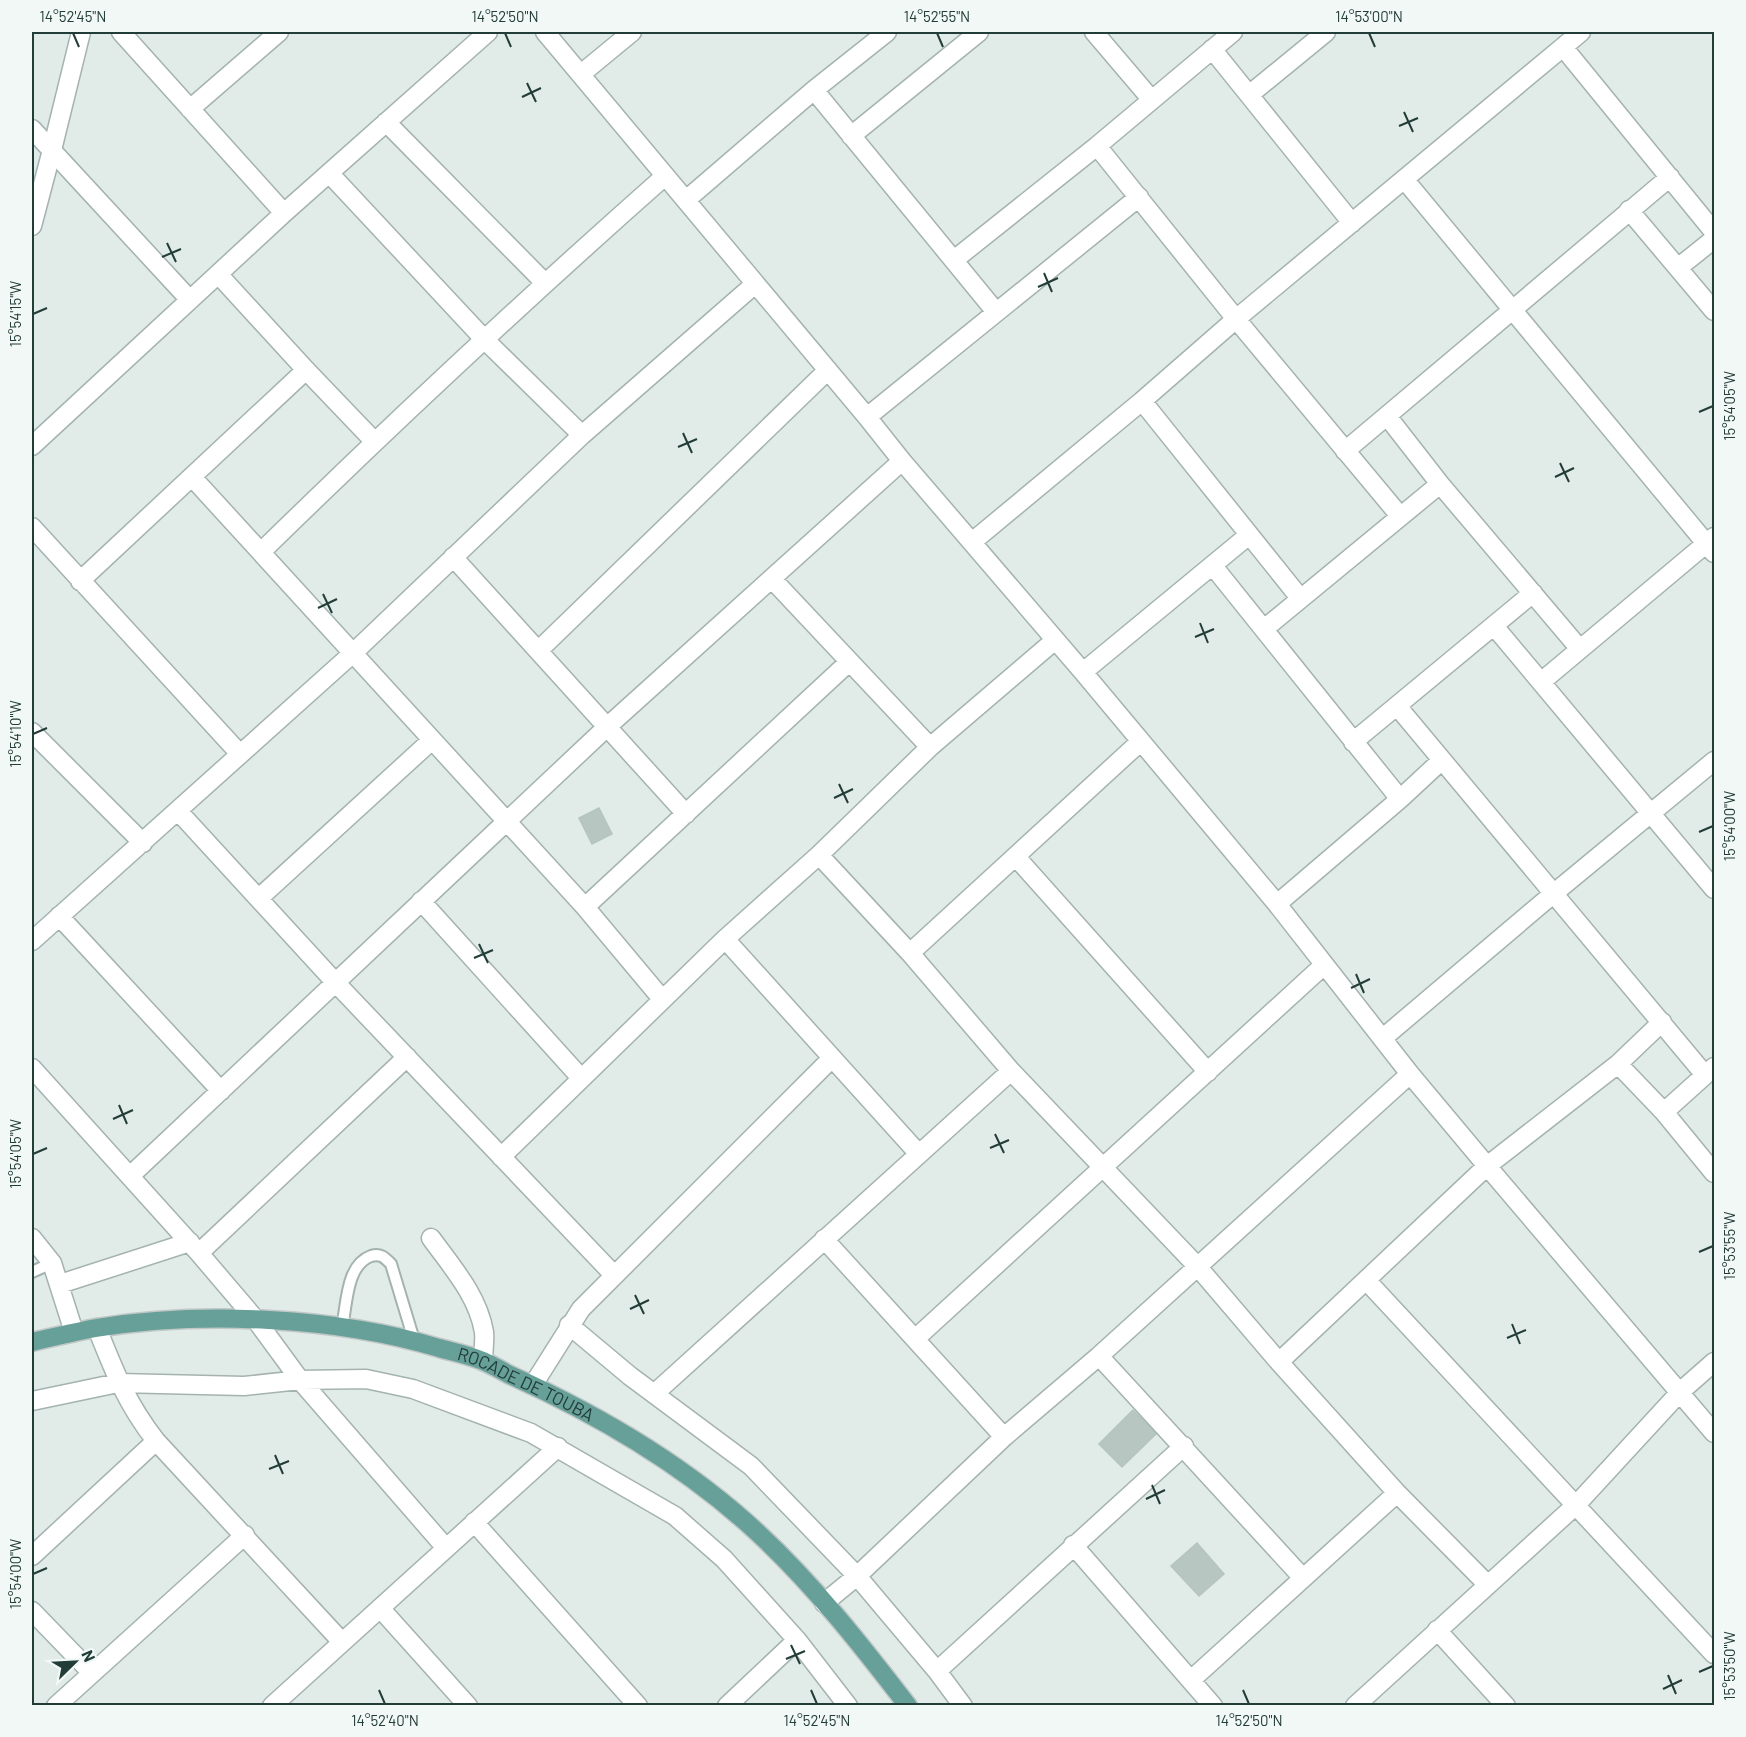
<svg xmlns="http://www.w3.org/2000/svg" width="1746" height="1737" font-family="Barlow,sans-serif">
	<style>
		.building { fill: #b7c6c1; stroke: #b4c5c0; stroke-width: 1.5 }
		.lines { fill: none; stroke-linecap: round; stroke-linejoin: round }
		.service-casing { stroke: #a4b3b0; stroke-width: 14 }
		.minor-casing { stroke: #a4b3b0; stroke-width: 21 }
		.tertiary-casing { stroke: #a4b3b0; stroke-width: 21 }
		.primary-casing { stroke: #c1c8c7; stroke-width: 21 }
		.service { stroke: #fff; stroke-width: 10 }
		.minor { stroke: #fff; stroke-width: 18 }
		.tertiary { stroke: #fff; stroke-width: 18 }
		.primary { stroke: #66a098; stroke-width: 18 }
		.ticks { fill: none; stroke: #223c38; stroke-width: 2 }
		.labels { text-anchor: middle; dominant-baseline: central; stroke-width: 6; stroke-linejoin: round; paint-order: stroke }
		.street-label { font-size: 18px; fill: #223c38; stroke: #f2f8f6 }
		.neatline { fill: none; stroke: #223c38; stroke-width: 2 }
		.ticks-label { font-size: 15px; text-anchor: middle; fill: #223c38 }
	</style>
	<rect width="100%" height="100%" fill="#e1ebe8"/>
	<path class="building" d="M 599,808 L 612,834 L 592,844 L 579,818 Z
		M 1133,1410 L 1156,1434 L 1122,1467 L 1099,1444 Z
		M 1197,1543 L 1224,1574 L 1199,1596 L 1171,1566 Z"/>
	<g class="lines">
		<g class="service-casing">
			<path id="service" d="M 32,1272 L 52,1263
				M 342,1327 C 347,1304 346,1265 371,1256 C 381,1253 385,1258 391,1264 L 414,1340"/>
		</g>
		<g class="minor-casing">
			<path id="minor" d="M 121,32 L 284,213
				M 545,32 L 867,417 L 902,461 L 1083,672 L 1277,904 L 1410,1074 L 1487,1166 L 1714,1433
				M 1094,32 L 1151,99
				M 1563,47 L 1714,232
				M 1212,49 L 1352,223
				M 581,74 L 632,32
				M 814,90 L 996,312
				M 1249,95 L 1326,32
				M 190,109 L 279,32
				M 386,122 L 544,282
				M 32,129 L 190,300
				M 851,136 L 979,32
				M 1097,146 L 1236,319 L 1400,516
				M 329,173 L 485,340 L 582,435
				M 1404,179 L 1714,553
				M 686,200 L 814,90 L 887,32
				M 1629,210 L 1714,311
				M 954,260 L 1097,146 L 1233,32
				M 1679,267 L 1714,239
				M 218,274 L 306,370 L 374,441
				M 1142,401 L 1300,598
				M 1387,416 L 1440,484 L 1579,648
				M 867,417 L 1139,197
				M 32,446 L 284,213 L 488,32
				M 1345,451 L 1670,177
				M 192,477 L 585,907 L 662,999
				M 32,527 L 240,754
				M 972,542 L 1142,401 L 1236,319 L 1581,32
				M 261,552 C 393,423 527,298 665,176
				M 453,557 L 686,814
				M 1213,566 L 1400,799
				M 772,579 L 930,747
				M 80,581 L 306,370
				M 1494,626 L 1714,889
				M 1264,629 L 1440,484
				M 539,650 L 828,370
				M 1083,672 L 1249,535
				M 1541,682 L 1714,537
				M 1397,706 L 1705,1075
				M 32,732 L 143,843
				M 1353,742 L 1533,593
				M 178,811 L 335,982 L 614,1275
				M 819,855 L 910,953 L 1011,1071 L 1197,1266 L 1279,1362 L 1397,1493 L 1487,1584
				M 1016,857 L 1208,1072
				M 259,898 L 432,740
				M 421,901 L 581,1078
				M 1277,904 L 1400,799 L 1442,760
				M 585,907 L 849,662
				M 59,916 L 221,1091
				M 725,939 L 918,1153
				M 32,941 L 352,654 L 582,435 L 755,284
				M 910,953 L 1140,742
				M 1383,1038 L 1553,894 L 1714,761
				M 1618,1064 L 1664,1112 L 1714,1173
				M 32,1068 L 199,1253 L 256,1320 L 300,1380 L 446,1548
				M 1664,1112 L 1714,1067
				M 501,1157 L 725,939 L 819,855 L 930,747 L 1054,641
				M 130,1176 L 608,726 L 902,461
				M 32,1238 L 52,1263 L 74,1332
				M 431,1238 C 452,1267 478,1296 484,1332 C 485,1341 483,1352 483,1361
				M 824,1239 L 1004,1437
				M 199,1253 L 407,1057
				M 1366,1280 L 1714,1654
				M 60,1284 L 190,1242
				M 569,1325 L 630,1376 L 751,1466 L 857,1576 L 937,1671 L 963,1706
				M 97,1328 C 114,1371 127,1404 156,1441 L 342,1642
				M 915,1339 L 1324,965
				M 1099,1356 L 1303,1578
				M 1279,1362 L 1487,1166 L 1618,1064 L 1662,1022
				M 533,1385 L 581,1309 L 832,1058
				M 654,1394 L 1011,1071
				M 32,1401 L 118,1383 L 244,1386 L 300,1380 L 366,1379 L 413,1389 L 531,1433 L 675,1516 L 724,1559 L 797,1640 L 848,1706
				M 474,1522 L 638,1706
				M 1073,1545 L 1213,1706
				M 32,1556 L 156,1441
				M 824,1603 L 857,1576 L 1004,1437 L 1099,1356 L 1410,1074
				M 380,1608 L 468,1706
				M 32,1611 L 92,1673
				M 1437,1630 L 1506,1706
				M 937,1671 L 1184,1446
				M 1191,1680 L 1397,1493
				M 56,1706 L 245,1535
				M 272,1706 L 558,1447
				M 727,1706 L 797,1640
				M 1355,1706 L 1577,1504 L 1681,1391 L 1714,1362"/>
		</g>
		<g class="tertiary-casing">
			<path id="tertiary" d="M 32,226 L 52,150 L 81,32"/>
		</g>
		<g class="primary-casing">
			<g id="primary">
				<path id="s1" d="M 32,1342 C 53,1337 74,1332 96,1328 C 202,1311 337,1317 439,1348 C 454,1352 469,1355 483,1361 C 492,1365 501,1370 510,1375 C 599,1415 686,1466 758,1533 C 814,1585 862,1646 908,1706"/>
			</g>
		</g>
		<use href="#service" class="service"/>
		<use href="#minor" class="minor"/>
		<use href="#tertiary" class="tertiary"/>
		<use href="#primary" class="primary"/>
	</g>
	<path class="ticks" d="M 73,33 L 79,47M 505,33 L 511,47M 937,33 L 943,47M 1369,33 L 1375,47M 527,83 L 536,102M 522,97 L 541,88M 1404,112 L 1413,132M 1399,126 L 1418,118M 167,243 L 176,262M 162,257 L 181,249M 1044,273 L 1052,292M 1038,287 L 1058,278M 33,314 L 47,308M 1699,412 L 1713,406M 683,433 L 692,453M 678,447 L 697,439M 1560,463 L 1569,482M 1555,477 L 1574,468M 323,594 L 332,613M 318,608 L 337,599M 1200,623 L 1208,643M 1195,637 L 1214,629M 33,734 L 47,728M 839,784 L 848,803M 834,798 L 853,789M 1699,832 L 1713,826M 479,944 L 488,963M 474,958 L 493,950M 1356,974 L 1364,993M 1351,988 L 1370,979M 119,1105 L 127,1124M 113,1119 L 133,1110M 995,1134 L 1004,1153M 990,1148 L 1009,1140M 33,1154 L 47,1148M 1699,1252 L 1713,1246M 635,1295 L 644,1314M 630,1309 L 649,1300M 1512,1324 L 1520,1344M 1507,1338 L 1526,1330M 275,1455 L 283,1474M 269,1469 L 289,1461M 1152,1485 L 1160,1504M 1146,1499 L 1165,1490M 33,1574 L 47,1568M 791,1645 L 800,1664M 786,1659 L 805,1651M 1699,1672 L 1713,1666M 1668,1675 L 1676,1694M 1663,1689 L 1682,1680M 379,1690 L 385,1704M 811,1690 L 817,1704M 1243,1690 L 1249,1704"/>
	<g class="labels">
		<g class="street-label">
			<text stroke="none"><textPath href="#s1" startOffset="506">ROCADE DE TOUBA</textPath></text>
		</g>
	</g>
	<rect width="1746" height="1737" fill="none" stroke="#f2f8f6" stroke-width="66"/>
	<g transform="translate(75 1662) rotate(66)" stroke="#f2f8f6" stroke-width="4.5" paint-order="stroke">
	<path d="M0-4.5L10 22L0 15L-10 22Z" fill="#223c38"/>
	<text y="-9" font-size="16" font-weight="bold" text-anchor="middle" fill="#223c38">N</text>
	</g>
	<rect x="33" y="33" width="1680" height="1671" class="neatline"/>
	<g class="ticks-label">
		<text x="73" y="22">14°52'45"N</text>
		<text x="505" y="22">14°52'50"N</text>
		<text x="937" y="22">14°52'55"N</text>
		<text x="1369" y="22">14°53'00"N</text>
		<text transform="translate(16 314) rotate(-90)" y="5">15°54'15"W</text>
		<text transform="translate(1730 406) rotate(-90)" y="5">15°54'05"W</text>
		<text transform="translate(16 734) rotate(-90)" y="5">15°54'10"W</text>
		<text transform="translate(1730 826) rotate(-90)" y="5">15°54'00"W</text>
		<text transform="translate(16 1154) rotate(-90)" y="5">15°54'05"W</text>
		<text transform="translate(1730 1246) rotate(-90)" y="5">15°53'55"W</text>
		<text transform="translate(16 1574) rotate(-90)" y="5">15°54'00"W</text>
		<text transform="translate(1730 1666) rotate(-90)" y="5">15°53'50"W</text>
		<text x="385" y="1726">14°52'40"N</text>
		<text x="817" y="1726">14°52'45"N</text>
		<text x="1249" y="1726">14°52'50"N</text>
	</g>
</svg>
